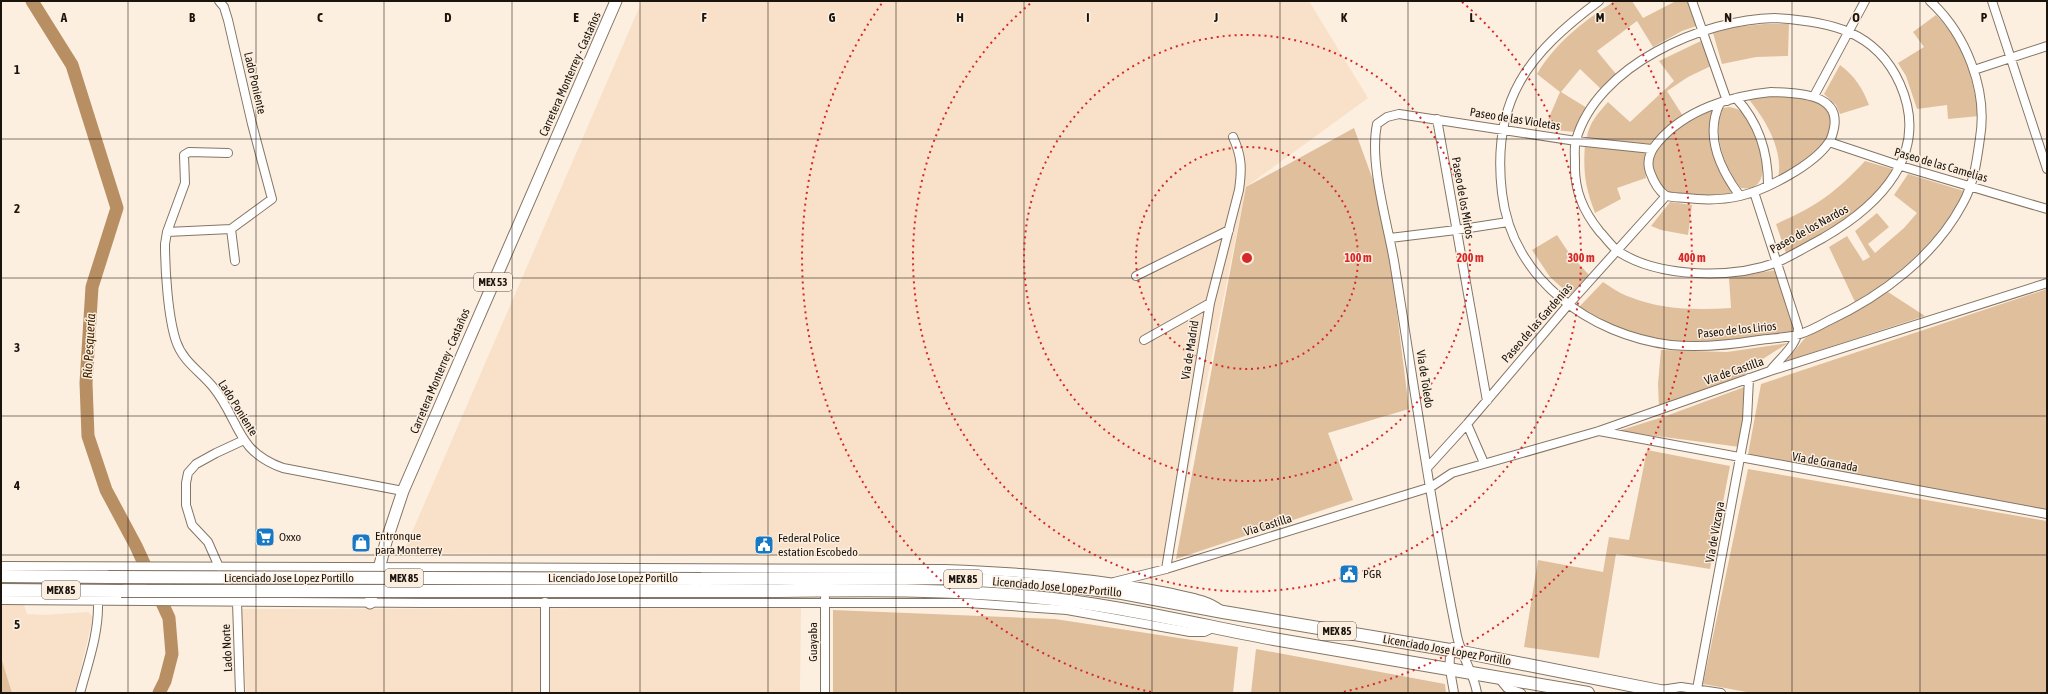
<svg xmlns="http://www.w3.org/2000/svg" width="2048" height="694" font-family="'Asap Condensed',sans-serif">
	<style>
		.built { fill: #f8e1c8 }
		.green { fill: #e0bf9d }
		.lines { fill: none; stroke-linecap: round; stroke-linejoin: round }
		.river { stroke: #b88f62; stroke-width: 13 }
		.minor-casing { stroke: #847564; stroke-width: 10 }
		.major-casing { stroke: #847564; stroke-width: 13 }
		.highway-casing { stroke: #847564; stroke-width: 14 }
		.minor { stroke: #fff; stroke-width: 8 }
		.major { stroke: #fff; stroke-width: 11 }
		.highway { stroke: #fff; stroke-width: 12 }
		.highway-bridge-casing { stroke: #847564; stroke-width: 14; stroke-linecap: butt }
		.highway-bridge { stroke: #fff; stroke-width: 12 }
		.grid { fill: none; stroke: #1a140d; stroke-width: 1; stroke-opacity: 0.55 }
		.ring { fill: none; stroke: #d62828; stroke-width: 2; stroke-dasharray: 2 4 }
		.labels { text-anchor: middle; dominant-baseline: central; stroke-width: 3; stroke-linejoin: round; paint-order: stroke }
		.shield { fill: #fdefe0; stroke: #5e564c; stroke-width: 1 }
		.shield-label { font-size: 11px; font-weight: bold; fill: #1a140d }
		.street-label { font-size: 12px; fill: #1a140d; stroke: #fdefe0 }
		.poi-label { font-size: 12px; fill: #1a140d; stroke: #fdefe0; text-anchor: start }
		.water-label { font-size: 13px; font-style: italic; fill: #3f2400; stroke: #fdefe0 }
		.grid-label { font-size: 13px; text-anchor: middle; font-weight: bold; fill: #1a140d; stroke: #fdefe0; stroke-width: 3; stroke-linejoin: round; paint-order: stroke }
		.centre { fill: #d62828; stroke: #fdefe0; stroke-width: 2 }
		.ring-label { font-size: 12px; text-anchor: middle; font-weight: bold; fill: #d62828; stroke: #fdefe0; stroke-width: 3; stroke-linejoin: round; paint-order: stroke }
	</style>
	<rect width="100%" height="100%" fill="#fdefe0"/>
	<path class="built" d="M 642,1 L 1309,1 L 1368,98 L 1246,187 L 1171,558 L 403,553 Z
		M 1,605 L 24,605 L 27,614 L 43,615 L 88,612 L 93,617 L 75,693 L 12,693 L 1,657 Z
		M 801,608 L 800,693 L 246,693 L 241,609 Z"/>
	<path class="green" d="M 1615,1 L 1632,1 L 1643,18 L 1676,1 L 1691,1 L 1699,25 L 1682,31 L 1653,47 L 1637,21 L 1597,51 L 1616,74 L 1601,89 L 1580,69 L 1561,92 L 1587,108 L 1575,132 L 1544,129 L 1560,92 L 1537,74 C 1555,43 1585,20 1615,1 Z
		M 1936,15 C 1967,48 1971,73 1979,116 L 1948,119 L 1947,105 L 1917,109 L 1906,76 L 1898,63 L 1924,47 L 1913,32 Z
		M 1764,24 L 1789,24 L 1788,56 L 1756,57 L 1722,64 L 1713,33 L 1736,27 Z
		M 1703,40 L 1711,66 L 1688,77 L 1667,91 L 1683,116 L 1650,144 L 1587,138 C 1588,124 1599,112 1608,102 L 1630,122 L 1674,81 L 1659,61 Z
		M 1840,65 C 1855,76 1863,89 1869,105 L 1840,114 L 1836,105 L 1824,94 Z
		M 1770,95 L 1793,95 L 1821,102 C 1824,106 1830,112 1832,117 C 1840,143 1796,167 1778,179 C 1784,149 1765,119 1747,97 Z
		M 1729,107 C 1736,108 1741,110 1745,115 C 1759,130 1779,194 1741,188 C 1725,168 1711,134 1723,108 Z
		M 1715,109 C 1703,143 1716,166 1737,193 C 1719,195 1680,199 1664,189 C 1659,186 1657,179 1655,174 C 1641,144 1693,119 1715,109 Z
		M 1354,128 L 1384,210 L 1409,409 L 1328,433 L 1353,500 L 1176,559 L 1246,187 Z
		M 1585,144 L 1646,150 L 1644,160 L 1646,178 L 1617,188 L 1621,199 L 1595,213 C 1585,186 1583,173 1585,144 Z
		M 1865,161 L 1896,170 C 1862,213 1835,231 1786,253 L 1776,224 C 1817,206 1835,193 1865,161 Z
		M 1908,174 L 1964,191 C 1940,240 1901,274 1855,302 L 1829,247 L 1847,236 L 1863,261 L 1870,257 L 1855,231 L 1877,213 L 1889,227 L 1868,244 L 1875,253 L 1904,228 L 1917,213 L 1894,195 Z
		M 1670,202 L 1692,205 L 1688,235 L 1661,230 L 1651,226 Z
		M 1557,235 L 1569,253 L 1589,275 L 1570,295 L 1550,277 L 1532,250 Z
		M 1776,270 L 1794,331 C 1737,340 1688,349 1631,332 C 1613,327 1596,315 1579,307 L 1603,282 C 1611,287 1620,294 1630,297 C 1662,310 1697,310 1731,308 L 1729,278 Z
		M 2047,289 L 2047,512 L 1748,454 L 1761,384 Z
		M 1888,292 L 1925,316 L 1786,361 L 1805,338 Z
		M 1788,343 L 1752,366 L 1744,375 L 1731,382 L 1659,407 L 1658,384 L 1661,350 L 1727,352 Z
		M 1747,386 L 1740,447 L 1618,431 L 1666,416 Z
		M 1647,450 L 1730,466 L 1710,569 L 1616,554 L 1599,658 L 1524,647 L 1538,560 L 1603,572 L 1609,537 L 1629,540 Z
		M 1748,469 L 2047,521 L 2047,693 L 1752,693 L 1703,684 Z
		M 833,610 L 1055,619 L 1238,647 L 1233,693 L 833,693 Z
		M 1256,649 L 1445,684 L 1446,693 L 1251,693 Z
		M 1,657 L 12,693 L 1,693 Z"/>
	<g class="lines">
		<path class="river" d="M 32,1 L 72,65 L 117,208 L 92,287 L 86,383 L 88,436 L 106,490 L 136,546 L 169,618 L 172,654 L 165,681 L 159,693"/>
		<g class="minor-casing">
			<path id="minor" d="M 1599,1 C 1528,54 1491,100 1502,193 C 1512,279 1590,335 1671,345 C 1700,348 1729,345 1759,340 C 1772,338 1787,338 1800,334 C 1810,331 1819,326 1828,321 C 1882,296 1935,256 1963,203 C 1974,183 1977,160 1980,138 C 1988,90 1966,34 1930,1
				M 1692,1 L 1727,101
				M 1992,1 L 2047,169
				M 1775,18 C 1828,21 1876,30 1900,84 C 1931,154 1880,205 1823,238 C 1808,246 1793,255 1778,262 C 1733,279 1660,278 1619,252 C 1612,247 1606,238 1600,232 C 1583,211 1574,190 1575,163 C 1575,156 1574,147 1576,140 C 1597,65 1704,19 1775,18 Z
				M 1974,70 L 2047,46
				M 1771,92 C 1793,93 1841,92 1834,128 C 1833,132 1832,138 1829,142 C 1814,165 1766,190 1740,196 C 1723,200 1703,200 1686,198 C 1680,197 1670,198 1665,195 C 1658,190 1653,180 1650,172 C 1646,161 1650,151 1658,142 C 1685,110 1730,96 1771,92 Z
				M 1814,96 L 1865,1
				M 1736,98 C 1759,123 1768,151 1768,185
				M 1720,103 C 1704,136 1720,169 1740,196
				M 1437,119 L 1487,401
				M 1829,142 L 1901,166 L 2047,209
				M 228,153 L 189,152 L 184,155 L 185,183 L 167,232 L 165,244 C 165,270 168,317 176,341 C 183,362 200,371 213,387 C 240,420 235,451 283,468 L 403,491
				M 1754,192 L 1798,328 C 1798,345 1780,358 1770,371
				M 231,229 L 235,261
				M 167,232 L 231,229 L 272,199 L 252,124 L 228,20 L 224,7 L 219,1
				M 1390,238 L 1456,230 L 1508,222
				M 1136,276 L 1229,230
				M 1144,340 L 1210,303
				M 1467,424 L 1484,463
				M 1599,431 L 2047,514
				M 1428,467 L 1467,424 L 1568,305 L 1666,196
				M 1,566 L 945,569 C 1022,572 1097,577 1172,593 C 1189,597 1207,599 1221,610
				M 219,567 L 208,542 L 192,525 L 186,505 L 186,483 L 188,473 L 196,464 L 216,453 L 244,440
				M 1166,569 L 1210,303 L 1239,190 C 1242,169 1242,157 1233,137
				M 1114,582 L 1166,569 L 1431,487 L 1452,473 L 1599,431 L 1770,371 L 2047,283
				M 825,598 L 825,693
				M 1,600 L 424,603 L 968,603 L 1067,610 L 1190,632 L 1204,632 L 1215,627
				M 237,602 L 240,693
				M 545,602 L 545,693
				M 1453,647 C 1446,659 1452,679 1454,693
				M 1498,677 L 1507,688 L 1521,693
				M 1697,689 L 1747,420 L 1749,378
				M 1661,690 L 1681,687 L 1721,693
				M 80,693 C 88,663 99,633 98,602
				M 1477,693 C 1474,673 1461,656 1457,636 C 1432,512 1414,386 1394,261 C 1387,221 1369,163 1377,124 L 1387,117 L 1399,114 L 1576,141 L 1652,149"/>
		</g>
		<g class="major-casing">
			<path id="major" d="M 370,603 L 386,542 L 403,491 L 616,1"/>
		</g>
		<g class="highway-casing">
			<path id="highway" d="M 1,576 L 108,577
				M 701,579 L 945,578 L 1066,586 L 1122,593 L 1223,612 L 1462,652 L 1670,693
				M 1,590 L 121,591
				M 700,591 C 811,592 923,586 1033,597 C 1113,604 1190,623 1268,638 C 1375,657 1481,674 1588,693"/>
		</g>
		<use href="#minor" class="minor"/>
		<use href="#major" class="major"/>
		<use href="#highway" class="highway"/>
		<g class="highway-bridge-casing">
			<path id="highway-bridge" d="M 108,577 L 701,579
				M 121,591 L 700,591"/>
		</g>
		<use href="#highway-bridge" class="highway-bridge"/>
	</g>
	<path class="grid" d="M 128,1 L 128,693M 256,1 L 256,693M 384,1 L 384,693M 512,1 L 512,693M 640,1 L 640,693M 768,1 L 768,693M 896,1 L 896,693M 1024,1 L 1024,693M 1152,1 L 1152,693M 1280,1 L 1280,693M 1408,1 L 1408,693M 1536,1 L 1536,693M 1664,1 L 1664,693M 1792,1 L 1792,693M 1920,1 L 1920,693M 1,139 L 2047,139M 1,278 L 2047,278M 1,416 L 2047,416M 1,555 L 2047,555"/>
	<g class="ring">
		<circle cx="1247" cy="258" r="111"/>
		<circle cx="1247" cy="258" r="223"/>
		<path d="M1462 2A334 334 0 1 1 1032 2"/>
		<path d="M1151 692A445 445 0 0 1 882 3M1612 3A445 445 0 0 1 1343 692"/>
	</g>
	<defs>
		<g id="supermarket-square" transform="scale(1)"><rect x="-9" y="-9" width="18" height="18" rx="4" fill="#1779c5" stroke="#fdefe0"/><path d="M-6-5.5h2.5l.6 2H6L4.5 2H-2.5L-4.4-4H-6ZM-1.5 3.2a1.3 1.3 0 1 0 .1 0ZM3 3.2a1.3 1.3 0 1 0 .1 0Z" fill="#fff"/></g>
		<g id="shop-square" transform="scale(1)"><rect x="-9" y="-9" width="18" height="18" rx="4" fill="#1779c5" stroke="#fdefe0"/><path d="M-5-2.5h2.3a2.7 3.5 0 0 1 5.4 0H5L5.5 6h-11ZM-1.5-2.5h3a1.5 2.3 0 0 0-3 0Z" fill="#fff"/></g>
		<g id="civic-square" transform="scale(1)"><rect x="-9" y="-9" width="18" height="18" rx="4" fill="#1779c5" stroke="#fdefe0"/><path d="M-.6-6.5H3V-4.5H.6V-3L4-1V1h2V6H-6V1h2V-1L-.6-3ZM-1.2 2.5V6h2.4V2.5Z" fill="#fff"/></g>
	</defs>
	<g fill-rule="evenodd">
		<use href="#supermarket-square" x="265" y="537"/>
		<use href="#shop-square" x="361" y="543"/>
		<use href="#civic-square" x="764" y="545"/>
		<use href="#civic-square" x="1349" y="574"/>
	</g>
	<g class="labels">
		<g class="shield">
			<rect x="474" y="273" width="38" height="18" rx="3"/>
			<rect x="385" y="569" width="38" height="18" rx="3"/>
			<rect x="944" y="570" width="38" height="18" rx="3"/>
			<rect x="42" y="581" width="38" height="18" rx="3"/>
			<rect x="1318" y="622" width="38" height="18" rx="3"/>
		</g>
		<g class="shield-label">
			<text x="493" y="282">MEX 53</text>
			<text x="404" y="578">MEX 85</text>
			<text x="963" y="579">MEX 85</text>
			<text x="61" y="590">MEX 85</text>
			<text x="1337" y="631">MEX 85</text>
		</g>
		<g class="street-label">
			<text transform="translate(570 74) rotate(-66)">Carretera Monterrey - Castaños</text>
			<text transform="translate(255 83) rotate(77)">Lado Poniente</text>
			<text transform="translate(1515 119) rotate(9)">Paseo de las Violetas</text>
			<text transform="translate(1941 165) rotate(16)">Paseo de las Camelias</text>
			<text transform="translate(1463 198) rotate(80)">Paseo de los Mirtos</text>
			<text transform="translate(1809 229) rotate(-29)">Paseo de los Nardos</text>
			<text transform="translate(1537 323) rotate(-49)">Paseo de las Gardenias</text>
			<text transform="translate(1737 330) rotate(-6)">Paseo de los Lirios</text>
			<text transform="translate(1190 350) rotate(-81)">Vía de Madrid</text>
			<text transform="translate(440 371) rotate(-67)">Carretera Monterrey - Castaños</text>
			<text transform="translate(1734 371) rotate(-19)">Vía de Castilla</text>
			<text transform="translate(1425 379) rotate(81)">Vía de Toledo</text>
			<text transform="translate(238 408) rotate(58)">Lado Poniente</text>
			<text transform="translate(1825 462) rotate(10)">Vía de Granada</text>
			<text transform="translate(1268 525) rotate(-17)">Via Castilla</text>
			<text transform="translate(1715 532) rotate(-80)">Via de Vizcaya</text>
			<text x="289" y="578">Licenciado Jose Lopez Portillo</text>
			<text x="613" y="578">Licenciado Jose Lopez Portillo</text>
			<text transform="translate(1057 587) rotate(5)">Licenciado Jose Lopez Portillo</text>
			<text transform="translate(813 642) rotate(-90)">Guayaba</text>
			<text transform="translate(227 648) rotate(-93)">Lado Norte</text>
			<text transform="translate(1447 650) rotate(10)">Licenciado Jose Lopez Portillo</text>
		</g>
		<g class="poi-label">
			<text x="375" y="536">Entronque<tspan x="375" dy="14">para Monterrey</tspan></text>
			<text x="279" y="537">Oxxo</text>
			<text x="778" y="538">Federal Police<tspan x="778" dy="14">estation Escobedo</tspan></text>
			<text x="1363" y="574">PGR</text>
		</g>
		<g class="water-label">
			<text transform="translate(89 346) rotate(-87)">Río Pesquería</text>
		</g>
	</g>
	<g class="grid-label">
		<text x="64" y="22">A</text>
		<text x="192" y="22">B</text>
		<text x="320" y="22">C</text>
		<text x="448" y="22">D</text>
		<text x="576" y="22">E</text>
		<text x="704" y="22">F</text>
		<text x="832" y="22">G</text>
		<text x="960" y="22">H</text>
		<text x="1088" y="22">I</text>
		<text x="1216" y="22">J</text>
		<text x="1344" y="22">K</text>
		<text x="1472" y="22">L</text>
		<text x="1600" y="22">M</text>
		<text x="1728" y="22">N</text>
		<text x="1856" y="22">O</text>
		<text x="1984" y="22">P</text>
		<text x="17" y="74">1</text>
		<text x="17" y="213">2</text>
		<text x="17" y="352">3</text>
		<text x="17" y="490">4</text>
		<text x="17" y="629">5</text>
	</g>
	<circle cx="1247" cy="258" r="6" class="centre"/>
	<g class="ring-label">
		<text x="1358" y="262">100 m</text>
		<text x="1470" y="262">200 m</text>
		<text x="1581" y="262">300 m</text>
		<text x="1692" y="262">400 m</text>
	</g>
	<rect width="2048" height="694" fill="none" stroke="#1a140d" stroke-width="4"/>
</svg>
